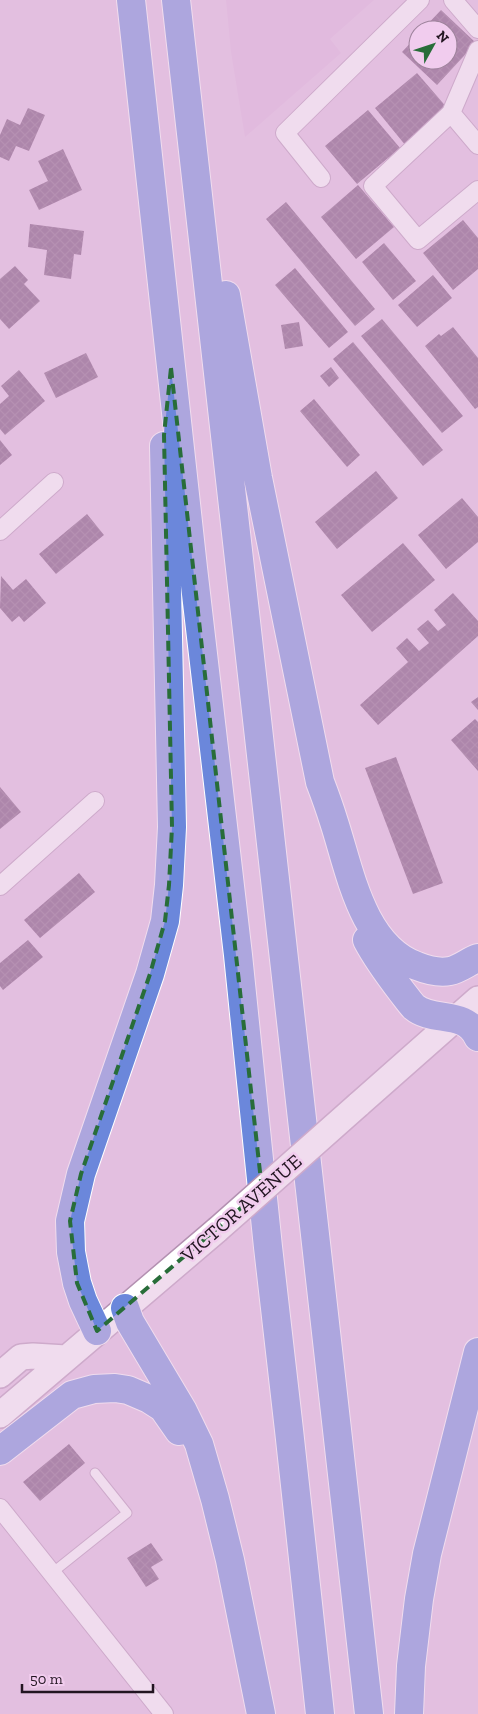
<svg xmlns="http://www.w3.org/2000/svg" width="478" height="1714" font-family="'Zilla Slab',serif">
	<style>
		.built { fill: #deb4db }
		.building { fill: url(#building-cross-hatch) }
		.lines { fill: none; stroke-linecap: round; stroke-linejoin: round }
		.lane-casing { stroke: #b390b1; stroke-width: 11 }
		.street-casing { stroke: #b390b1; stroke-width: 20 }
		.secondary-casing { stroke: #b390b1; stroke-width: 28 }
		.highway-casing { stroke: #fff; stroke-width: 30 }
		.lane { stroke: #fff; stroke-width: 9 }
		.street { stroke: #fff; stroke-width: 18 }
		.secondary { stroke: #fff; stroke-width: 25 }
		.highway { stroke: #6b87db; stroke-width: 28 }
		.secondary-bridge-casing { stroke: #b390b1; stroke-width: 28; stroke-linecap: butt }
		.secondary-bridge { stroke: #fff; stroke-width: 25 }
		.marked { fill: none; stroke: #286d39; stroke-width: 4; stroke-dasharray: 10 6; stroke-linejoin: round }
		.labels { text-anchor: middle; dominant-baseline: central; stroke-width: 5; stroke-linejoin: round; paint-order: stroke }
		.street-label { font-size: 20px; fill: #221521; stroke: #f1ccee }
	</style>
	<defs>
		<pattern id="building-cross-hatch" width="8" height="8" patternUnits="userSpaceOnUse" patternTransform="scale(1.25)"><rect width="8" height="8" fill="#6c406a"/><path d="M0 0l8 8M0 8l8-8" fill="none" stroke="#7c587a"/></pattern>
	</defs>
	<rect width="100%" height="100%" fill="#e3bfe0"/>
	<path class="built" d="M 226,0 L 374,0 L 330,39 L 341,53 L 245,137 L 231,52 Z"/>
	<path class="building" d="M 441,10 L 476,43 L 437,85 L 402,52 L 418,35 L 418,60 L 448,60 L 448,30 L 422,30 Z
		M 417,73 L 449,110 L 406,146 L 375,108 Z
		M 28,108 L 45,115 L 29,151 L 16,146 L 9,161 L 0,157 L 0,135 L 7,119 L 20,125 Z
		M 368,110 L 400,148 L 357,184 L 325,146 Z
		M 63,149 L 82,190 L 39,210 L 29,190 L 48,181 L 38,161 Z
		M 358,185 L 394,227 L 356,259 L 321,217 Z
		M 286,202 L 375,309 L 355,326 L 266,219 Z
		M 463,220 L 478,238 L 478,269 L 453,290 L 423,253 Z
		M 30,224 L 84,231 L 81,255 L 74,254 L 71,279 L 44,275 L 47,250 L 28,247 Z
		M 384,243 L 416,281 L 393,300 L 362,262 Z
		M 15,266 L 28,280 L 24,284 L 40,301 L 9,329 L 0,319 L 0,279 Z
		M 295,268 L 348,332 L 329,348 L 275,285 Z
		M 433,275 L 452,298 L 417,327 L 398,305 Z
		M 382,319 L 463,416 L 442,433 L 361,336 Z
		M 299,322 L 303,346 L 285,349 L 281,325 Z
		M 453,327 L 478,358 L 478,407 L 475,409 L 425,346 L 439,334 L 441,336 Z
		M 353,342 L 443,450 L 423,466 L 333,359 Z
		M 86,353 L 98,377 L 56,398 L 44,373 Z
		M 331,367 L 339,378 L 329,387 L 320,376 Z
		M 19,370 L 45,401 L 5,435 L 0,429 L 0,404 L 9,396 L 1,386 Z
		M 314,399 L 360,455 L 347,467 L 300,411 Z
		M 0,440 L 12,455 L 0,465 Z
		M 376,471 L 398,498 L 337,549 L 315,522 Z
		M 462,498 L 478,517 L 478,542 L 446,569 L 418,535 Z
		M 87,514 L 104,535 L 56,574 L 39,554 Z
		M 403,543 L 435,580 L 372,632 L 341,595 Z
		M 1,576 L 13,590 L 26,579 L 46,603 L 24,622 L 19,616 L 12,622 L 0,608 Z
		M 453,593 L 478,621 L 478,636 L 378,725 L 360,705 L 408,662 L 396,648 L 407,638 L 419,651 L 429,643 L 417,629 L 428,620 L 438,631 L 446,625 L 434,610 Z
		M 478,697 L 478,710 L 471,702 Z
		M 475,719 L 478,722 L 478,771 L 451,740 Z
		M 396,757 L 443,883 L 413,894 L 365,768 Z
		M 0,787 L 21,812 L 0,829 Z
		M 79,873 L 95,892 L 40,938 L 24,920 Z
		M 28,940 L 43,957 L 3,990 L 0,986 L 0,963 Z
		M 69,1444 L 85,1463 L 40,1501 L 23,1482 Z
		M 151,1543 L 163,1560 L 151,1567 L 159,1579 L 146,1587 L 127,1558 Z"/>
	<g class="lines">
		<g class="lane-casing">
			<path id="lane" d="M 52,1573 L 127,1513 L 95,1473"/>
		</g>
		<g class="street-casing">
			<path id="street" d="M 453,0 L 478,29
				M 478,50 L 451,113 L 373,186 L 418,240 L 478,190
				M 451,113 L 478,145
				M 321,178 L 285,133 L 420,0
				M 0,531 L 54,482
				M 0,886 L 95,801
				M 0,1508 L 164,1714"/>
		</g>
		<g class="secondary-casing">
			<path id="secondary" d="M 358,1105 L 478,999
				M 0,1375 L 21,1357 L 33,1356 L 66,1358
				M 0,1415 L 217,1230"/>
		</g>
		<g class="highway-casing">
			<path id="highway" d="M 131,0 L 193,568 L 238,955 L 268,1247 L 289,1430 L 320,1714
				M 176,0 L 369,1714
				M 226,295 L 258,478 L 320,782 C 325,795 330,809 334,822 C 350,871 362,946 417,966 C 427,970 439,973 450,971 C 460,969 469,961 478,958
				M 367,940 C 377,959 389,975 402,992 C 406,997 410,1003 414,1007 C 433,1023 465,1009 478,1037
				M 125,1308 L 130,1322 L 183,1411 L 199,1444 L 215,1499 L 230,1560 L 261,1714
				M 97,1331 L 83,1301 L 77,1283 L 71,1252 L 70,1221 L 81,1174 L 150,974 L 165,921 L 169,885 L 172,827 L 164,446
				M 0,1451 L 72,1395 L 94,1389 L 115,1388 L 128,1390 L 149,1399 L 163,1408 L 179,1431
				M 409,1714 L 411,1666 L 419,1599 L 427,1554 L 478,1352"/>
		</g>
		<use href="#lane" class="lane"/>
		<use href="#street" class="street"/>
		<use href="#secondary" class="secondary"/>
		<use href="#highway" class="highway"/>
		<g class="secondary-bridge-casing">
			<path id="secondary-bridge" d="M 217,1230 L 358,1105"/>
		</g>
		<use href="#secondary-bridge" class="secondary-bridge"/>
	</g>
	<path d="M0 0H478V1714H0ZM 171,368 L 262,1190 L 97,1331 L 77,1283 L 70,1221 L 81,1174 L 150,974 L 165,921 L 169,885 L 172,827 L 164,435 Z" fill="#e3bfe0" fill-opacity=".55" fill-rule="evenodd"/>
	<path class="marked" d="M 171,368 L 262,1190 L 97,1331 L 77,1283 L 70,1221 L 81,1174 L 150,974 L 165,921 L 169,885 L 172,827 L 164,435 Z"/>
	<g class="labels">
		<g class="street-label">
			<text transform="translate(241 1208) rotate(-41)">VICTOR AVENUE</text>
		</g>
	</g>
	<g transform="translate(433 45) rotate(50)"><circle r="24" fill="#f1ccee" stroke="#9e839c"/>
	<path d="M0-4L9 19L0 12L-9 19Z" fill="#286d39"/>
	<text y="-8" font-size="14" font-weight="bold" text-anchor="middle" fill="#221521">N</text>
	</g>
	<path d="M22 1684v8h131v-8" fill="none" stroke="#221521" stroke-width="2.5"/>
	<text x="30" y="1684" font-size="15" fill="#221521" stroke="#f1ccee" stroke-width="4" paint-order="stroke">50 m</text>
</svg>
